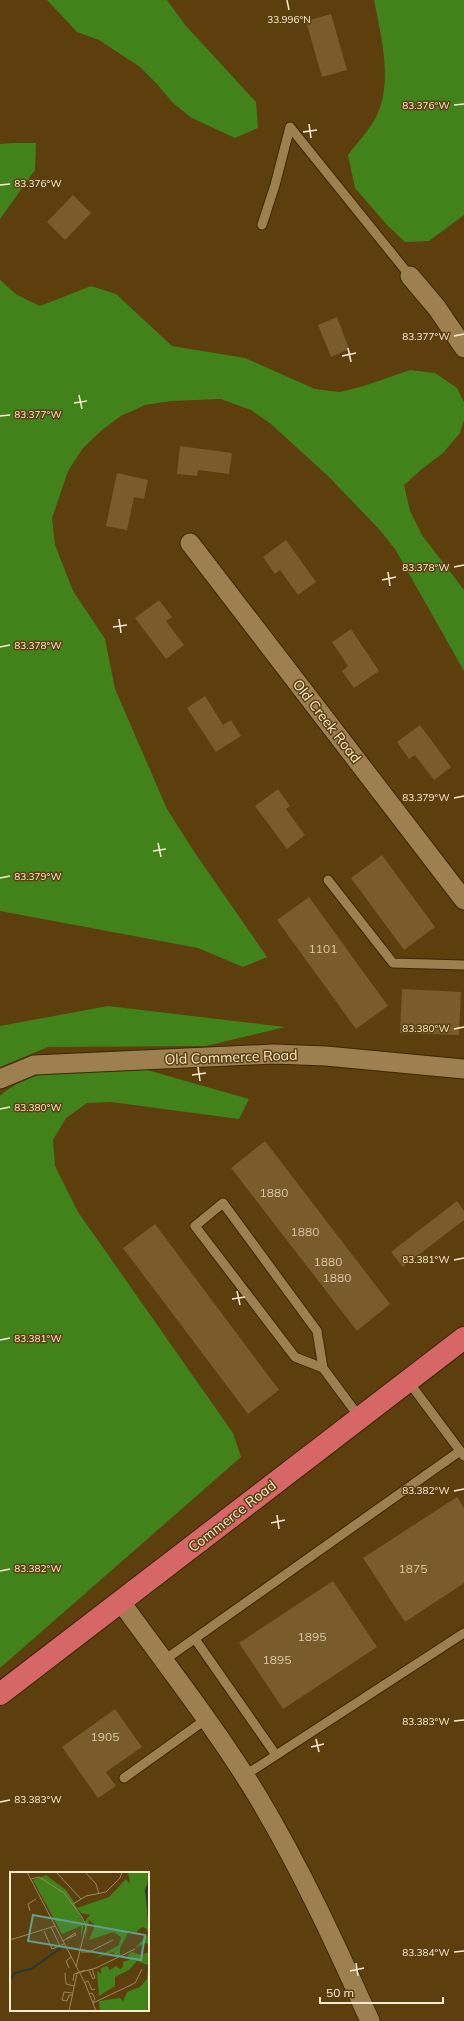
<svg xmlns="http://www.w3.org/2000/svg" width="464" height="2021" font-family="Mulish,sans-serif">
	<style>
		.forest { fill: #41821b }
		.building { fill: #795b2c }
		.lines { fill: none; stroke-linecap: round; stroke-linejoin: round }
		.service-casing { stroke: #3c2701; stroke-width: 11 }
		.minor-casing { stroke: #3c2701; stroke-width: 21 }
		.trunk-casing { stroke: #3c2701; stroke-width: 24 }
		.service { stroke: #9e7f50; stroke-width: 9 }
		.minor { stroke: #9e7f50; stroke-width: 19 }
		.trunk { stroke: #d76667; stroke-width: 22 }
		.ticks { fill: none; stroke: #fdecd4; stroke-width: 1.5 }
		.labels { text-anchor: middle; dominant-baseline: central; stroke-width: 3; stroke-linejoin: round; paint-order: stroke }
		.number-label { font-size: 12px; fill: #dcc8aa }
		.street-label { font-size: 14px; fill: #fdecd4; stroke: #5c3f0d }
		.inset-river { fill: none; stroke: #223a3a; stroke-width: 2 }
		.inset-road { fill: none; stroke: #9c845d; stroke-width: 1 }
		.view { fill: #629f92; fill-opacity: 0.15; stroke: #629f92; stroke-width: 2 }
		.inset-edge { fill: none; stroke: #fdecd4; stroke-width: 2 }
		.ticks-label { font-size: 10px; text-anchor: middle; fill: #fdecd4; stroke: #5c3f0d; stroke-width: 3; stroke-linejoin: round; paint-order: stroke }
	</style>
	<rect width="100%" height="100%" fill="#5c3f0d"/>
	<path class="forest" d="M 47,0 L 167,0 L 186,26 L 256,102 L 258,128 L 235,138 L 192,118 L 173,103 L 157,84 L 140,67 L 99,40 L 77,32 Z
		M 374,0 L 464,0 L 464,215 L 429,241 L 405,242 L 387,225 L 355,188 L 348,155 C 356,144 372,127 377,115 C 393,81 381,36 374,0 Z
		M 12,143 L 36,143 L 35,170 L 0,219 L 0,144 Z
		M 0,280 L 17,295 L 40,306 L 91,286 L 116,294 L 172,346 L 245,358 L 315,389 L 340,392 L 364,386 L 410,370 L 435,373 L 457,388 L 464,402 L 464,420 L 460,433 L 443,453 L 423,468 L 404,485 L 410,511 L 422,535 L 464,590 L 464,671 L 395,549 L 379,529 L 328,476 L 271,424 L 251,410 L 221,399 L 171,401 L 145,405 L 121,416 L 102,430 L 83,448 L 68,471 L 52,518 L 55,545 L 73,591 L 105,639 L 115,689 L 167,809 L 195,853 L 267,957 L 243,967 L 198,948 L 0,911 Z
		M 108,1006 L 285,1027 L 206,1046 L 48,1047 L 0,1067 L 0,1026 Z
		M 76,1064 L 126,1064 L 249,1099 L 239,1119 L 111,1102 L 87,1103 L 66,1118 L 53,1140 L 55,1166 L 78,1212 L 233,1433 L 241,1457 L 0,1668 L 0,1096 C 20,1077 51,1072 76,1064 Z"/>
	<path class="building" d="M 331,14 L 347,70 L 322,77 L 306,21 Z
		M 73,195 L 91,213 L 65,240 L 47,222 Z
		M 337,317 L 349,349 L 331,357 L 318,325 Z
		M 180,446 L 232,453 L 229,474 L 198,470 L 197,476 L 177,474 Z
		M 117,473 L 148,480 L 144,499 L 134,497 L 127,530 L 106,526 Z
		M 286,540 L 316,582 L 298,595 L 280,570 L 275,574 L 263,557 Z
		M 159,600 L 172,617 L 166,621 L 184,645 L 166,659 L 135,618 Z
		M 351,629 L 379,671 L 354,688 L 342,671 L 348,666 L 332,642 Z
		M 205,696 L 223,725 L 231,720 L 241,736 L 216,752 L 187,708 Z
		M 420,725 L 451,767 L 434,780 L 415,755 L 409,759 L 397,742 Z
		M 278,789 L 290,806 L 286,809 L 305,835 L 287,849 L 255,806 Z
		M 382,855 L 435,927 L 404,950 L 351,878 Z
		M 309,897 L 388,1006 L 356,1029 L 277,920 Z
		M 402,989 L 461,992 L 459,1035 L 400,1033 Z
		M 265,1141 L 390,1304 L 357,1331 L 231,1168 Z
		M 457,1201 L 464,1211 L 464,1220 L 403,1267 L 391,1252 Z
		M 155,1224 L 279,1390 L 248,1414 L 123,1248 Z
		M 457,1497 L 464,1508 L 464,1583 L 405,1622 L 363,1558 Z
		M 333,1581 L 377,1647 L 283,1709 L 239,1643 Z
		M 115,1709 L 142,1747 L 106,1772 L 116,1786 L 98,1798 L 62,1747 Z"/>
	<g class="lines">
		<g class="service-casing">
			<path id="service" d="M 290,127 L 410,276
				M 262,225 L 275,185 L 290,127
				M 328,880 L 393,963 L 464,965
				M 323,1368 L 317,1331 L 223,1203 L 195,1226 L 295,1357 L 323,1368 L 360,1418
				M 408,1381 L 464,1456
				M 195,1639 L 276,1755
				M 163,1661 L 460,1451
				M 244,1776 L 464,1633
				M 124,1778 L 205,1720"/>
		</g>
		<g class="minor-casing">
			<path id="minor" d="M 410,276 L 437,308 L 464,348
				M 190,543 L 464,900
				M 0,1079 L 34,1065 L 274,1054 L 326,1056 L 464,1069
				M 121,1602 C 167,1666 217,1729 258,1797 C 301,1869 336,1945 370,2021"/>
		</g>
		<g class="trunk-casing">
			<path id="trunk" d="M 0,1694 L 464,1338"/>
		</g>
		<use href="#service" class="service"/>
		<use href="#minor" class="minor"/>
		<use href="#trunk" class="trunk"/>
	</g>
	<path class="ticks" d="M 287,0 L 289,10M 454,105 L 464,104M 309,124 L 311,138M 303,132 L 317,130M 0,185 L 10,184M 454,336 L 464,334M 348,348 L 351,362M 342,356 L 356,353M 79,395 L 82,409M 74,403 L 87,401M 0,416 L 10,415M 454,567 L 464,565M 388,572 L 390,586M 382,580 L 396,577M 119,619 L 121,633M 113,627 L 127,625M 0,647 L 10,645M 454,798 L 464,796M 158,843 L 161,857M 153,851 L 166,849M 0,878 L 10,876M 454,1029 L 464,1027M 198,1067 L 200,1081M 192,1075 L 206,1073M 0,1109 L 10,1107M 454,1260 L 464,1258M 237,1291 L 240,1305M 232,1299 L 245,1297M 0,1340 L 10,1338M 454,1491 L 464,1489M 277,1515 L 279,1529M 271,1523 L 285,1520M 0,1571 L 10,1569M 454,1721 L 464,1720M 316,1739 L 319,1752M 311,1747 L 324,1744M 0,1802 L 10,1800M 454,1952 L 464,1951M 356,1963 L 358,1976M 350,1971 L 364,1968"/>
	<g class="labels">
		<g class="number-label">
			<text x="323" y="948">1101</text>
			<text x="274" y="1192">1880</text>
			<text x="305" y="1231">1880</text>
			<text x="328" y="1261">1880</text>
			<text x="337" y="1277">1880</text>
			<text x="413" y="1568">1875</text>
			<text x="312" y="1636">1895</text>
			<text x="277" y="1659">1895</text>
			<text x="105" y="1736">1905</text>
		</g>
		<g class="street-label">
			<text transform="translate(327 721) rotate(52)">Old Creek Road</text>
			<text transform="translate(231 1057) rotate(-2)">Old Commerce Road</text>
			<text transform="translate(232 1516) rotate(-38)">Commerce Road</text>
		</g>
	</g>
	<g transform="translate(10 1872)">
		<rect width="139" height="139" fill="#5c3f0d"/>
		<path d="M 118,0 L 139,0 L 136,18 L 139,73 L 136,71 L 125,76 L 138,62 L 137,57 L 132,55 L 127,59 L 127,63 L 121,59 L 118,61 L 110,76 L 110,83 L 108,85 L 103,80 L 84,87 L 109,73 L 111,65 L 104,60 L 79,68 L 85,53 L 79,48 L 75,68 L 75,49 L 80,43 L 71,41 L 67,36 L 99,25 L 116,7 L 120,12 ZM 36,3 L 56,18 L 64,30 L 74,52 L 71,66 L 71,54 L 52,62 L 23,8 ZM 121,80 L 131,83 L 139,80 L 139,139 L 90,139 L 89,129 L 110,126 L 113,129 L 117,120 L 130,115 L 137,107 L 138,93 L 127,89 L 119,98 L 105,105 L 105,114 L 89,124 L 87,99 L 91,102 L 91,96 L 97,94 L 100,98 L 106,94 L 110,97 L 113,95 L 113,90 L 119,88 L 118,83 Z" fill="#41821b"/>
		<path class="inset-river" d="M 139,12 L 136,18 L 139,45M 0,108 L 5,101 L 21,97 L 51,76"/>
		<path class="inset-road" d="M 17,0 L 75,111 L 86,139M 46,0 L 71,27M 75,0 L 86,12 L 89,22M 21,7 L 29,5 L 54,21 L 72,45 L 76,54 L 66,95M 63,32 L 76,24 L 96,20 L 110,6 L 112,0M 20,39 L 18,32 L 26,27M 41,55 L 50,74M 34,59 L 42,77 L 54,72M 0,68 L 45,54M 53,69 L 65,61 L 66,63 L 56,67M 71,80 L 79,80 L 103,68M 59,96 L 56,89 L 61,85M 79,98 L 83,107 L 85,106 L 82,97M 55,101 L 56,112 L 64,114M 63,109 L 64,102 L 86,96 L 125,77M 74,111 L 78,109 L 82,118 L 85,117M 79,122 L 82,121 L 85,127 L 83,130M 62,123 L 59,123 L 57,129 L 52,128 L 54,120 L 63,121M 83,131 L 125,111 L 132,97M 59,139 L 67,101 L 75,98"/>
		<path class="view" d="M 23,43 L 135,63 L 131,88 L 18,69 Z"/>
		<rect width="139" height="139" class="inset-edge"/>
	</g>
	<g class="ticks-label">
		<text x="289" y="23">33.996°N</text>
		<text x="426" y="109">83.376°W</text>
		<text x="38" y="187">83.376°W</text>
		<text x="426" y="340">83.377°W</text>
		<text x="38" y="418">83.377°W</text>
		<text x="426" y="571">83.378°W</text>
		<text x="38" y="649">83.378°W</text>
		<text x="426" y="801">83.379°W</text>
		<text x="38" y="880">83.379°W</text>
		<text x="426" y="1032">83.380°W</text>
		<text x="38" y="1111">83.380°W</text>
		<text x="426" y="1263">83.381°W</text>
		<text x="38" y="1342">83.381°W</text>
		<text x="426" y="1494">83.382°W</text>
		<text x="38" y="1572">83.382°W</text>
		<text x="426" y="1725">83.383°W</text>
		<text x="38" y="1803">83.383°W</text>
		<text x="426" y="1956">83.384°W</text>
	</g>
	<path d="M320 1997v6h123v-6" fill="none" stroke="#fdecd4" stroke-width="2"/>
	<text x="326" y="1997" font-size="12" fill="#fdecd4" stroke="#5c3f0d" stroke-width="3" paint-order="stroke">50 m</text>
</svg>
